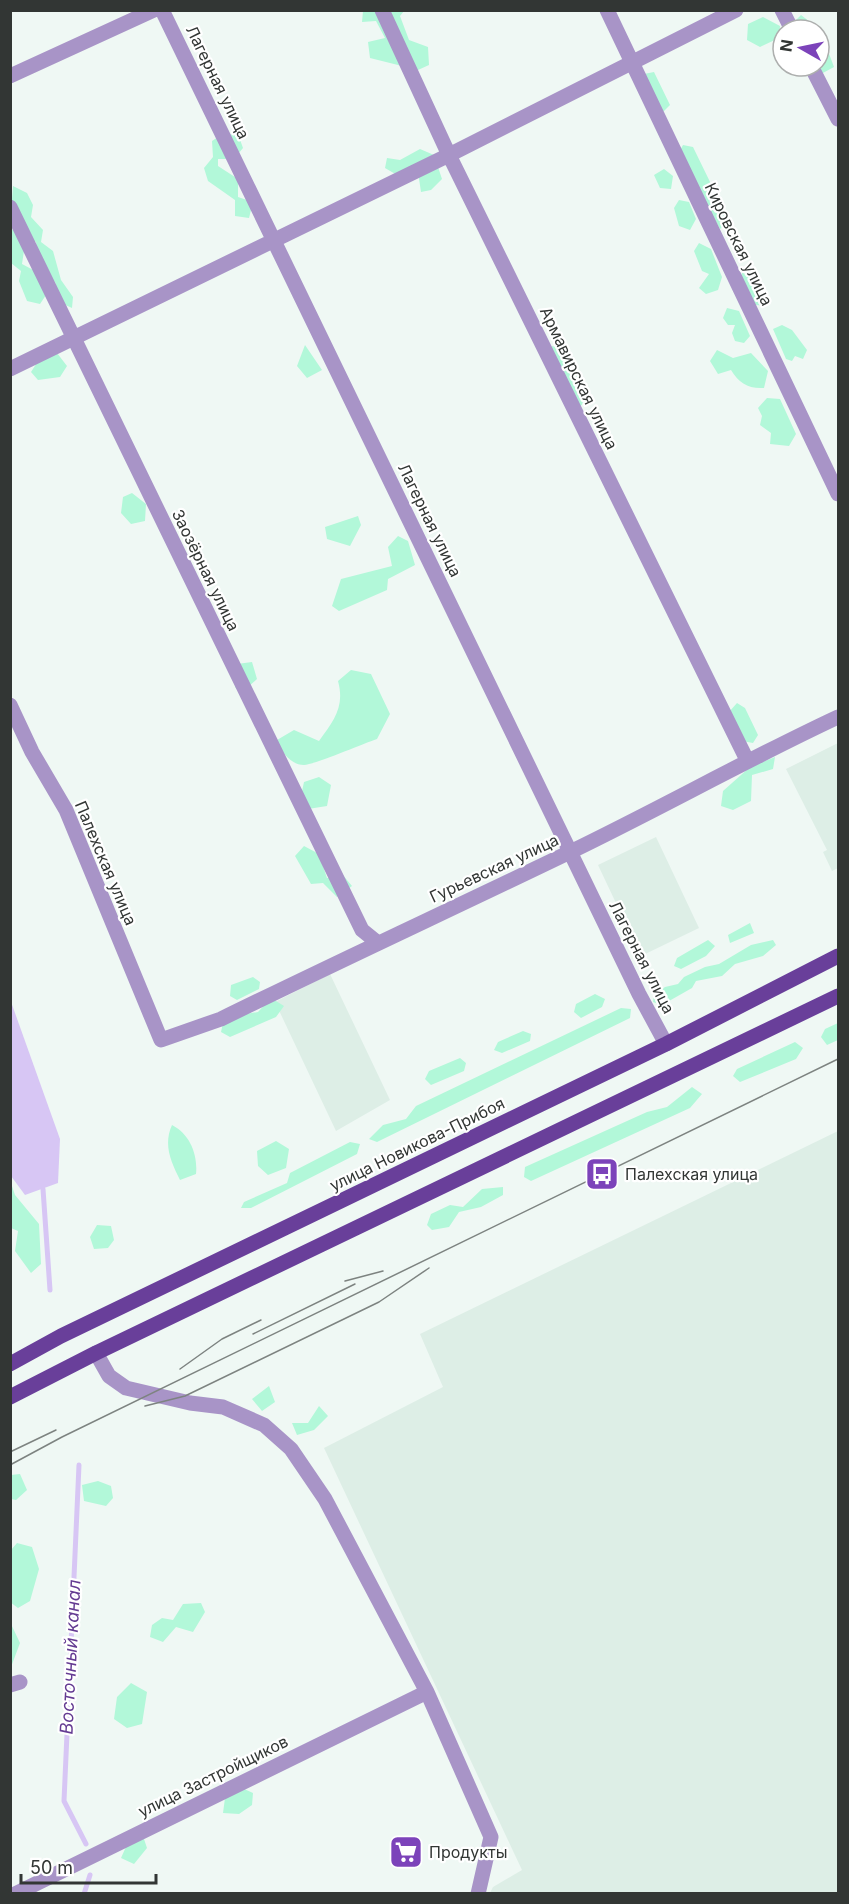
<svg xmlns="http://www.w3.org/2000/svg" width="849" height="1904" font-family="Inter,sans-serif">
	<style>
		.built { fill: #ddeee6 }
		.green { fill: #b2f8d9 }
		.water { fill: #d7c6f4 }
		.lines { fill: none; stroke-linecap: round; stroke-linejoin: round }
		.stream { stroke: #d7c6f4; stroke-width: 5 }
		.minor { stroke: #a894c7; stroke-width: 15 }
		.major { stroke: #693f9a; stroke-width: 15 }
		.tram { stroke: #7d8380; stroke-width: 1.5 }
		.labels { text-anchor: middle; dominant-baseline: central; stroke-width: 4.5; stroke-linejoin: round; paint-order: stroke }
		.street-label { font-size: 16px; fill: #323634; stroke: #fff }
		.poi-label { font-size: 16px; fill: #323634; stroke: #fff; text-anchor: start }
		.water-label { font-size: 18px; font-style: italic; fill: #643b92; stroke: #fff }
	</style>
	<rect width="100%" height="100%" fill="#eff8f4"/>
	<path class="built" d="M 838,743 L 838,868 L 832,871 L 823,852 L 827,850 L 786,769 Z
		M 656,837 L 699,928 L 641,956 L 598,865 Z
		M 330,974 L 390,1100 L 336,1131 L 275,1002 Z
		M 838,1131 L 838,1893 L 490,1893 L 493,1887 L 522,1870 L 324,1448 L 443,1387 L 420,1334 Z"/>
	<path class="green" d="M 363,11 L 404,11 L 400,16 L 409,40 L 428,47 L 429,65 L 418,70 L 370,58 L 368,42 L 385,38 L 376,21 L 362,22 Z
		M 801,15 L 814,25 L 812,30 L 795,30 L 792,24 Z
		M 763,17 L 780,26 L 779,38 L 760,47 L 747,40 L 748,24 Z
		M 828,51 L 834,67 L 821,74 L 819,54 Z
		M 654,72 L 670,105 L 662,113 L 644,74 Z
		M 238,134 L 243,148 L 234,159 L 218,159 L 218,166 L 238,179 L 238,197 L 253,202 L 249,218 L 235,216 L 235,200 L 208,181 L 204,168 L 213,157 L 212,141 L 221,135 Z
		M 683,145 L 693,147 L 712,186 L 711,196 L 720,201 L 726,223 L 720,229 L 678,154 Z
		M 420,149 L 434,155 L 442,179 L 431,190 L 421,192 L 418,172 L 397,175 L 385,168 L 387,158 L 400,160 Z
		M 664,169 L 673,176 L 671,189 L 660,188 L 654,175 Z
		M 13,186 L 27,193 L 33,205 L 31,217 L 43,230 L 41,242 L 53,251 L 61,280 L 73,297 L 72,308 L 61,303 L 55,282 L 46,277 L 37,256 L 36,242 L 23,236 L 11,212 Z
		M 679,200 L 689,202 L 696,219 L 690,230 L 679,226 L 674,208 Z
		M 11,229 L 16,231 L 24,251 L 22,264 L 37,272 L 46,295 L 40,304 L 27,301 L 19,281 L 21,271 L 11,263 Z
		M 699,243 L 711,249 L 722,277 L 718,290 L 706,294 L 699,288 L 709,274 L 702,271 L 694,251 Z
		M 742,273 L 753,275 L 764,297 L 763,306 L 751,304 L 740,282 Z
		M 727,308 L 739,311 L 750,336 L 744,343 L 735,341 L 732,333 L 735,325 L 728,325 L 723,318 Z
		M 782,325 L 792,330 L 807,350 L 803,359 L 795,356 L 792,361 L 786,359 L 773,329 Z
		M 305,345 L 322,370 L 307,378 L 297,366 Z
		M 552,346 L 565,350 L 566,366 L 579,378 L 585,401 L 579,408 L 545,357 Z
		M 717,350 L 733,358 L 751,353 L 768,371 L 764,388 C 748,389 739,383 731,370 L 718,374 L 710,361 Z
		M 57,353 L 67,366 L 60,377 L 38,380 L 31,372 L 42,355 Z
		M 767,398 L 780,399 L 796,434 L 789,446 L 770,444 L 771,433 L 760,425 L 762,416 L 758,408 Z
		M 132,493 L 146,504 L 145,521 L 131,524 L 121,513 L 123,497 Z
		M 358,516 L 361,525 L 350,546 L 327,539 L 325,527 Z
		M 398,536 L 408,541 L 415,565 L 388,579 L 387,590 L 339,611 L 332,606 L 341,579 L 392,566 L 388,547 Z
		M 252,662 L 257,679 L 241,693 L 235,687 L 237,664 Z
		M 351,670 L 371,674 L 390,714 L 377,739 C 362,744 316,764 304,765 C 290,765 281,751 277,740 L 294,730 L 319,741 C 334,720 345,707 338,681 Z
		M 737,703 L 745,708 L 758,735 L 753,743 L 742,741 L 729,712 Z
		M 775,757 L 773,769 L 752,775 L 751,801 L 733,810 L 721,806 L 723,791 L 750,767 Z
		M 319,777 L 331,785 L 327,806 L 308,809 L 301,796 L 304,782 Z
		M 304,846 L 319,854 L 327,878 L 342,874 L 352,886 L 337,897 L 323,883 L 311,884 L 295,856 Z
		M 750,923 L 754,933 L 730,943 L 728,935 Z
		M 708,940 L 715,946 L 706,956 L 681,969 L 674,966 L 677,958 Z
		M 773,940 L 776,945 L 763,956 L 735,964 L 722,976 L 696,981 L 692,988 L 662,1005 L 653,1002 L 654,995 L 665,987 L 678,984 L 684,977 L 705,967 L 719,964 L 751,945 Z
		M 253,977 L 260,982 L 259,989 L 237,1000 L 230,996 L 231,985 Z
		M 595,994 L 605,999 L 602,1007 L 581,1018 L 574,1012 L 576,1004 Z
		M 271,998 L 284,1006 L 276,1017 L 230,1037 L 221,1032 L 223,1023 L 239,1015 L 258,1012 Z
		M 621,1008 L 631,1009 L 630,1018 L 377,1142 L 369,1139 L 383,1125 L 406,1119 L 416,1106 Z
		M 838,1023 L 838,1040 L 827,1045 L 821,1037 L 825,1029 Z
		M 523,1031 L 531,1034 L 530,1041 L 502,1053 L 494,1050 L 498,1042 Z
		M 795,1042 L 803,1048 L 796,1059 L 740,1082 L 733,1076 L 737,1069 Z
		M 460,1058 L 466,1063 L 464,1071 L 431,1085 L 425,1079 L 429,1071 Z
		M 692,1087 L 702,1094 L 690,1108 L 531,1181 L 524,1177 L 525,1167 L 647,1112 L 667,1107 Z
		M 172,1125 C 190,1134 198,1155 196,1174 L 180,1180 C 171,1162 163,1145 172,1125 Z
		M 276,1141 L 289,1149 L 286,1168 L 268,1175 L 258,1166 L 257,1151 Z
		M 350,1142 L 360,1144 L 357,1154 L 251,1208 L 241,1208 L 244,1202 L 287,1183 L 290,1173 Z
		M 11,1183 L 15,1195 L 39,1224 L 41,1264 L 31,1273 L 15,1251 L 18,1231 L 11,1228 Z
		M 503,1187 L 503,1195 L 481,1207 L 459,1212 L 449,1227 L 432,1230 L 427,1225 L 431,1214 L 450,1205 L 463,1207 L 482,1189 Z
		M 97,1225 L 111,1226 L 114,1240 L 108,1248 L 94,1249 L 90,1237 Z
		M 269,1386 L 275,1402 L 262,1411 L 252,1399 Z
		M 319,1406 L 328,1416 L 314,1430 L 297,1435 L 292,1423 L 308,1423 Z
		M 20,1474 L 27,1490 L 16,1500 L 11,1499 L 11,1475 Z
		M 98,1481 L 111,1486 L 113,1498 L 106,1506 L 84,1501 L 82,1485 Z
		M 17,1543 L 32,1547 L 39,1569 L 30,1601 L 18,1608 L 10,1602 L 11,1550 Z
		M 201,1603 L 205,1612 L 193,1632 L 176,1627 L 163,1642 L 150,1637 L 152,1625 L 162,1618 L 173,1620 L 183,1604 Z
		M 11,1624 L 20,1643 L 11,1667 L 10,1624 Z
		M 131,1683 L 147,1692 L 142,1724 L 127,1728 L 114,1719 L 117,1697 Z
		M 242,1788 L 253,1793 L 252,1805 L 239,1814 L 223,1813 L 225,1798 Z
		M 143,1836 L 147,1848 L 134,1864 L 121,1858 L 129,1840 Z"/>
	<path class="water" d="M 10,999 L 60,1139 L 58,1183 L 25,1195 L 11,1176 Z"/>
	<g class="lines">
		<path class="stream" d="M 43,1189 L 50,1290
			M 79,1465 L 64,1801 L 86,1844
			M 84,1894 L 90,1875"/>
		<path class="minor" d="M 162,10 L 639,994 L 666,1044
			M 382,10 L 449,155 L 747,760
			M 607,10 L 838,494
			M 782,10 L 792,30
			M 811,66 L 838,119
			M 10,76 L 154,10
			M 10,207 L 362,930 L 378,943
			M 10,369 L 449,155 L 736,10
			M 10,705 L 32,752 L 66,810 L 161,1040 L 221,1019 C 337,962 454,908 570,852 C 661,808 748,759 838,717
			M 96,1353 L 109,1376 L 126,1388 L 190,1403 L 223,1407 L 264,1425 L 291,1449 L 325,1499 L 427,1692 L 491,1837 L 478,1894
			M 10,1685 L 20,1682
			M 15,1894 L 427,1692"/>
		<path class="major" d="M 10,1364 L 61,1336 L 666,1044 L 838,956
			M 10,1397 L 96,1353 L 838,996"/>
		<path class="tram" d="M 345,1281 L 383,1271
			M 253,1334 L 355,1284
			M 180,1369 L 222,1339 L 261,1320
			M 145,1406 L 185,1396 L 379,1302 L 429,1268
			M 10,1452 L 56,1430
			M 10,1465 L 62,1437 L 838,1059"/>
	</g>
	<defs>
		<g id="bus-square" transform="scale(1.725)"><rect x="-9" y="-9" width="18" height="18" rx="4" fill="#7c43ba" stroke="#fff"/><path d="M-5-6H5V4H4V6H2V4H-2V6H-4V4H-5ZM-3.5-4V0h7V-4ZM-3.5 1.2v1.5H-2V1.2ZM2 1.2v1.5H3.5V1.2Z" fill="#fff"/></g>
		<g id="supermarket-square" transform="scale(1.725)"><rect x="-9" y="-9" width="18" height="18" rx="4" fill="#7c43ba" stroke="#fff"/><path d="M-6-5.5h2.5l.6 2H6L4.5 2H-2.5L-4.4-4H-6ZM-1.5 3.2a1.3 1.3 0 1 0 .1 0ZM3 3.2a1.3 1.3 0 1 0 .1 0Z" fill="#fff"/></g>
	</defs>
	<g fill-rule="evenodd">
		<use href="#bus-square" x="602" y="1174"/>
		<use href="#supermarket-square" x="406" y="1852"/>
	</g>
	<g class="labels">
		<g class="street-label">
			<text transform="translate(218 82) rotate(64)">Лагерная улица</text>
			<text transform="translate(739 244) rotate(64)">Кировская улица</text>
			<text transform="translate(579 378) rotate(64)">Армавирская улица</text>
			<text transform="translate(430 520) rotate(64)">Лагерная улица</text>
			<text transform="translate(206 570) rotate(64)">Заозёрная улица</text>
			<text transform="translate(106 863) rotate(67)">Палехская улица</text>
			<text transform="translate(494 868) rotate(-25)">Гурьевская улица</text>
			<text transform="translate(642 957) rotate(63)">Лагерная улица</text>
			<text transform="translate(417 1144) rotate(-26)">улица Новикова-Прибоя</text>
			<text transform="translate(213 1776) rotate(-26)">улица Застройщиков</text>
		</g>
		<g class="poi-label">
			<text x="625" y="1174">Палехская улица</text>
			<text x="429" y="1852">Продукты</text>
		</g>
		<g class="water-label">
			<text transform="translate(70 1657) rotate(-87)">Восточный канал</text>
		</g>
	</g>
	<rect width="849" height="1904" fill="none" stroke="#323634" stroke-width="24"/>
	<g transform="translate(801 48) rotate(279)"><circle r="28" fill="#ffffff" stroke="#adafae" stroke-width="1.5"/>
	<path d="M0-4.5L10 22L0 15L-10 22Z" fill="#7c43ba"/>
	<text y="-9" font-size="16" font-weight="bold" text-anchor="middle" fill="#323634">N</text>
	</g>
	<path d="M21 1874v9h135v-9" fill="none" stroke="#323634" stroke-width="3"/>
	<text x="30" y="1874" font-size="18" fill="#323634" stroke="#ffffff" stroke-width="4.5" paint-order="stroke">50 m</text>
</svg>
